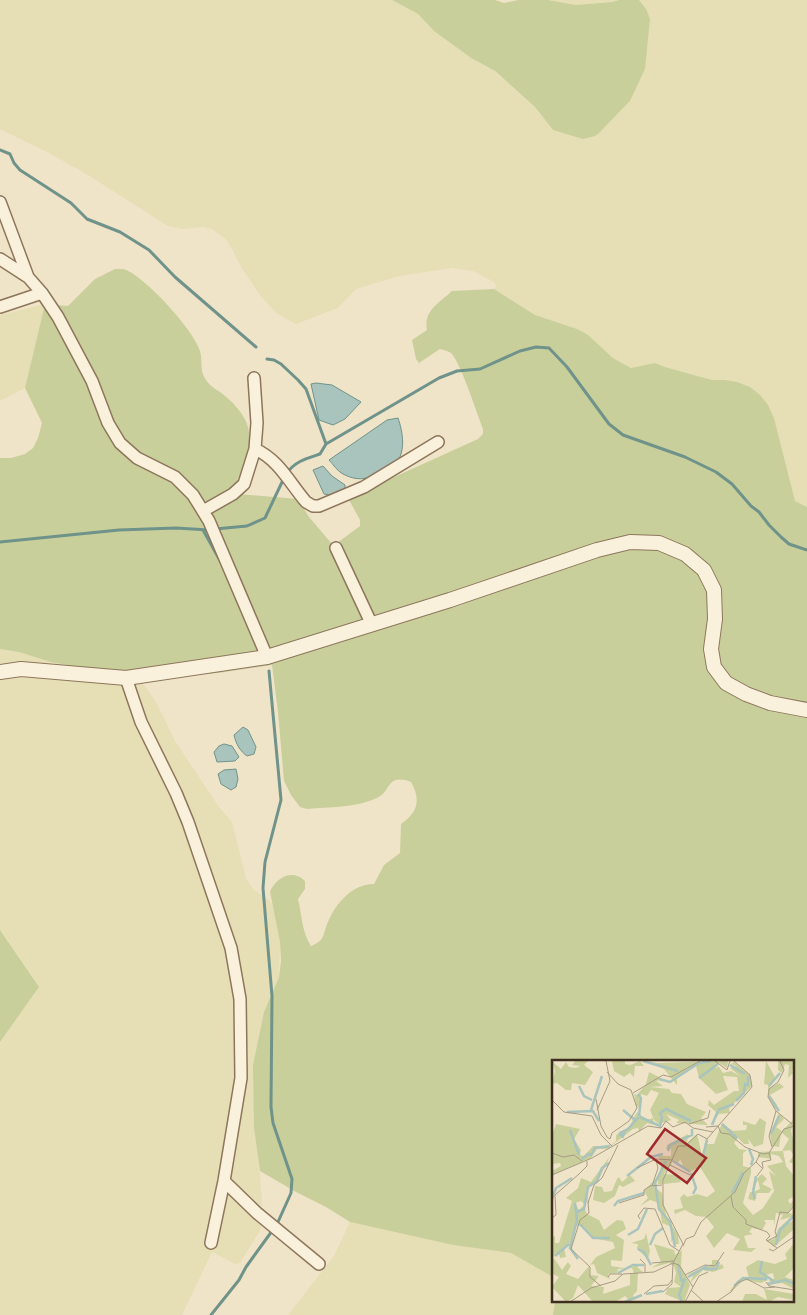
<svg xmlns="http://www.w3.org/2000/svg" width="807" height="1315" font-family="'Libre Baskerville',serif">
	<style>
		.farmland { fill: #e6deb5 }
		.green { fill: #c9cf9b }
		.water { fill: #a9c4bc; stroke: #6f938a }
		.lines { fill: none; stroke-linecap: round; stroke-linejoin: round }
		.stream { stroke: #6f938a; stroke-width: 3 }
		.minor-casing { stroke: #8d765c; stroke-width: 14 }
		.tertiary-casing { stroke: #8d765c; stroke-width: 16 }
		.minor { stroke: #faf1dc; stroke-width: 11 }
		.tertiary { stroke: #faf1dc; stroke-width: 14 }
		.inset-river { fill: none; stroke: #a9c4bc; stroke-width: 2.5 }
		.inset-road { fill: none; stroke: #a89b85; stroke-width: 1 }
		.view { fill: #9e2a2b; fill-opacity: 0.15; stroke: #9e2a2b; stroke-width: 2.5 }
		.inset-edge { fill: none; stroke: #3d2e20; stroke-width: 2.5 }
	</style>
	<rect width="100%" height="100%" fill="#f0e4c8"/>
	<path class="farmland" d="M 0,0 L 392,0 L 418,14 L 434,31 L 471,58 L 494,71 L 535,107 L 553,130 L 599,133 L 630,101 L 645,69 L 646,9 L 639,0 L 807,0 L 807,507 L 795,502 L 774,418 L 767,405 L 725,380 L 712,380 L 665,367 L 655,363 L 631,368 L 613,358 L 588,335 L 535,315 L 494,289 L 496,286 L 494,282 L 473,271 L 452,268 L 399,276 L 356,289 L 338,308 L 296,324 L 276,313 L 260,295 L 243,270 L 227,240 L 212,229 L 203,227 L 182,229 L 168,226 L 88,175 L 49,153 L 0,129 Z
		M 548,0 L 619,0 L 612,2 L 576,5 Z
		M 45,304 L 25,388 L 0,401 L 0,315 Z
		M 0,649 L 19,652 L 51,662 L 139,679 L 155,700 L 175,741 L 219,807 L 232,822 L 246,878 L 253,889 L 271,902 L 275,913 L 280,942 L 279,977 L 264,1012 L 254,1109 L 254,1128 L 258,1155 L 262,1199 L 261,1229 L 240,1263 L 235,1264 L 212,1252 L 182,1315 L 0,1315 L 0,1042 L 39,987 L 0,930 Z
		M 350,1222 L 453,1245 L 511,1253 L 553,1277 L 553,1301 L 555,1301 L 553,1315 L 288,1315 L 334,1256 Z"/>
	<path class="green" d="M 392,0 L 495,0 L 504,3 L 518,0 L 548,0 L 576,5 L 612,2 L 619,0 L 639,0 L 646,9 L 650,19 L 645,69 L 630,101 L 599,133 L 595,136 L 583,139 L 553,130 L 535,107 L 495,71 L 471,58 L 434,31 L 418,14 Z
		M 115,269 C 118,269 121,269 123,269 C 142,273 195,331 200,351 C 203,361 199,370 206,380 C 209,385 215,389 220,392 C 232,401 244,413 248,427 C 253,448 245,467 235,485 L 238,494 L 298,499 L 309,517 L 332,544 L 337,543 L 360,526 L 360,520 L 348,498 L 478,439 L 483,434 L 483,429 C 477,414 461,363 451,353 C 448,351 444,350 440,349 L 419,363 L 416,359 L 412,340 L 427,330 C 423,311 439,303 452,291 L 494,289 L 535,315 L 577,329 L 588,335 L 613,358 L 631,368 L 655,363 L 665,367 L 712,380 L 725,380 L 737,382 L 750,387 L 760,395 L 768,405 L 774,418 L 795,501 L 807,507 L 807,1315 L 553,1315 L 555,1301 L 793,1301 L 793,1061 L 553,1061 L 553,1277 L 511,1253 L 453,1245 L 350,1222 L 326,1207 L 296,1192 L 260,1171 L 254,1128 L 253,1065 L 264,1012 L 279,977 L 281,961 L 280,942 L 270,892 C 275,878 293,868 305,881 L 305,889 L 298,899 C 302,916 302,932 311,946 C 326,940 322,935 328,922 C 336,903 352,884 374,884 L 384,865 L 400,853 L 401,824 C 418,812 421,800 411,782 C 386,773 392,791 377,798 C 355,808 330,807 307,809 L 300,807 L 291,795 L 284,781 L 278,712 L 272,665 L 218,673 L 139,679 L 51,662 L 19,652 L 0,649 L 0,458 L 11,458 L 25,454 L 33,448 L 38,438 L 42,423 L 25,388 L 45,304 L 68,306 L 95,279 Z
		M 0,930 L 39,987 L 0,1042 Z"/>
	<path class="water" d="M 316,383 L 332,385 L 361,402 L 345,419 L 333,425 L 319,420 L 311,384 Z
		M 398,418 C 403,432 407,455 393,466 C 389,469 384,471 379,473 C 367,480 356,481 343,474 C 337,471 333,464 329,460 L 387,420 Z
		M 323,466 L 332,476 L 345,485 L 345,490 L 330,495 L 324,494 L 313,470 Z
		M 243,727 L 248,730 L 256,747 L 254,754 L 247,756 C 240,751 236,744 234,735 Z
		M 224,744 L 232,746 L 239,757 L 235,761 L 217,762 L 214,752 L 219,746 Z
		M 236,769 L 238,779 L 236,787 L 231,790 L 221,784 L 218,774 L 224,770 Z"/>
	<g class="lines">
		<path class="stream" d="M 0,150 L 10,154 L 14,163 L 20,170 L 71,203 L 87,219 L 120,232 L 149,250 L 175,277 L 256,347
			M 267,359 L 274,360 L 281,364 L 298,380 L 306,389 L 326,444 L 320,454 C 308,458 295,461 287,473
			M 326,444 L 439,378 L 457,371 L 480,369 L 520,351 L 536,347 L 549,348 L 567,367 L 609,424 L 623,435 L 685,457 L 716,472 L 732,484 L 751,506 L 759,512 L 769,525 L 781,537 L 789,544 L 807,550
			M 215,529 L 247,526 L 265,518 L 284,478
			M 203,530 L 222,564
			M 0,542 L 119,530 L 176,528 L 209,530
			M 269,671 L 281,800 L 265,862 L 263,888 L 272,996 L 271,1107 L 273,1123 L 292,1179 L 291,1193 L 278,1222
			M 211,1315 L 239,1280 L 246,1267 L 272,1231"/>
		<g class="minor-casing">
			<path id="minor" d="M 0,202 L 28,277
				M 0,259 L 28,277 L 42,293 L 58,317 L 92,381 L 108,423 L 120,443 L 137,458 L 175,477 L 193,495 L 209,521 L 267,657
				M 0,307 L 42,293
				M 255,449 C 279,460 289,482 306,502 L 313,506 L 319,506 L 364,487 L 438,442
				M 203,511 L 233,494 L 244,484 L 255,449 L 257,423 L 254,378
				M 336,548 L 372,625
				M 126,678 L 141,722 L 176,793 L 188,822 L 231,948 L 240,999 L 241,1078 L 224,1181 L 211,1243
				M 224,1181 L 257,1213 L 319,1264"/>
		</g>
		<g class="tertiary-casing">
			<path id="tertiary" d="M 0,672 L 21,669 L 126,678 L 267,657 L 450,600 L 597,550 L 630,542 L 659,543 L 685,554 L 704,570 L 714,590 L 715,619 L 711,649 L 714,667 L 726,683 L 746,694 L 770,703 L 807,710"/>
		</g>
		<use href="#minor" class="minor"/>
		<use href="#tertiary" class="tertiary"/>
	</g>
	<g transform="translate(552 1060)">
		<rect width="242" height="242" fill="#f0e4c8"/>
		<path d="M 0,1 L 9,9 L 14,2 L 17,7 L 24,8 L 28,6 L 20,5 L 23,1 L 36,1 L 32,5 L 41,12 L 33,25 L 20,23 L 19,30 L 14,30 L 5,23 L 0,24 L 3,11 ZM 60,1 L 73,1 L 73,4 L 78,5 L 88,1 L 92,6 L 83,6 L 82,17 L 78,13 L 72,17 L 62,11 ZM 91,1 L 105,3 L 176,1 L 175,8 L 167,3 L 161,8 L 167,7 L 171,13 L 179,11 L 188,16 L 178,8 L 184,6 L 179,4 L 182,2 L 198,15 L 200,26 L 177,48 L 178,53 L 167,54 L 159,65 L 164,52 L 156,45 L 157,40 L 162,45 L 182,31 L 187,31 L 185,17 L 171,16 L 176,30 L 164,34 L 147,18 L 144,6 L 125,17 L 125,25 L 112,9 ZM 214,1 L 223,17 L 217,28 L 227,23 L 232,27 L 218,35 L 225,45 L 223,49 L 216,34 L 216,25 L 212,24 ZM 226,1 L 242,1 L 242,11 L 240,10 L 241,13 L 236,18 L 237,5 L 233,4 L 230,13 L 226,10 ZM 97,12 L 111,19 L 104,21 L 111,26 L 98,27 L 117,29 L 120,33 L 129,34 L 135,44 L 154,52 L 149,58 L 156,65 L 124,63 L 127,60 L 114,54 L 119,60 L 107,64 L 102,60 L 98,50 L 107,33 L 99,30 L 95,36 L 89,34 L 88,47 L 84,46 L 82,34 L 85,35 L 94,24 ZM 85,52 L 95,60 L 101,58 L 102,65 L 95,63 L 87,72 L 86,68 L 81,69 L 55,89 L 45,89 L 39,98 L 0,115 L 0,111 L 9,106 L 8,103 L 0,104 L 0,76 L 4,64 L 28,69 L 22,79 L 29,90 L 28,95 L 32,96 L 41,86 L 58,86 L 64,81 L 64,75 L 77,67 ZM 227,53 L 232,59 L 224,67 L 230,71 L 242,59 L 239,71 L 242,82 L 242,104 L 237,102 L 242,95 L 238,90 L 231,91 L 234,106 L 242,116 L 242,136 L 236,140 L 238,144 L 242,140 L 242,145 L 236,153 L 242,154 L 237,163 L 242,160 L 242,169 L 222,187 L 216,181 L 222,179 L 226,169 L 239,157 L 228,160 L 231,155 L 224,153 L 222,166 L 222,160 L 212,160 L 214,163 L 210,170 L 200,168 L 197,172 L 201,174 L 192,176 L 196,188 L 204,188 L 199,192 L 181,190 L 188,179 L 175,173 L 162,188 L 154,176 L 162,167 L 154,157 L 144,156 L 133,150 L 123,154 L 122,150 L 131,148 L 128,138 L 132,134 L 135,137 L 145,134 L 155,137 L 163,131 L 148,107 L 137,112 L 128,105 L 131,105 L 128,99 L 126,103 L 122,100 L 112,114 L 126,115 L 129,122 L 112,124 L 111,120 L 111,124 L 106,124 L 106,119 L 104,122 L 105,129 L 110,133 L 114,156 L 126,175 L 127,184 L 123,184 L 121,180 L 119,182 L 120,167 L 110,163 L 107,143 L 98,140 L 88,146 L 96,138 L 92,131 L 108,114 L 109,103 L 106,96 L 119,96 L 119,89 L 114,89 L 115,85 L 136,74 L 135,83 L 145,74 L 150,95 L 154,78 L 147,73 L 156,79 L 155,84 L 162,84 L 170,63 L 181,71 L 194,70 L 195,65 L 191,65 L 191,61 L 203,65 L 208,58 L 214,62 L 211,84 L 202,87 L 196,79 L 197,84 L 192,84 L 186,78 L 182,83 L 187,89 L 195,90 L 191,93 L 191,106 L 199,108 L 199,113 L 191,143 L 201,155 L 211,148 L 222,131 L 217,111 L 224,116 L 215,106 L 231,102 L 227,96 L 219,94 L 219,99 L 206,97 L 206,92 L 230,91 L 237,79 L 229,72 L 227,87 L 220,86 L 218,74 ZM 58,96 L 48,117 L 35,128 L 36,141 L 32,144 L 29,141 L 23,143 L 27,150 L 31,146 L 35,154 L 47,160 L 52,170 L 65,160 L 71,161 L 74,169 L 64,175 L 72,180 L 70,201 L 59,200 L 59,206 L 72,208 L 89,205 L 85,207 L 91,212 L 86,213 L 85,231 L 81,235 L 82,238 L 91,234 L 76,242 L 72,242 L 76,239 L 73,236 L 63,242 L 41,242 L 26,225 L 21,238 L 14,242 L 0,227 L 7,217 L 1,214 L 0,217 L 0,177 L 3,176 L 3,183 L 7,183 L 20,141 L 14,138 L 26,128 L 29,118 L 39,122 ZM 23,165 L 32,167 L 40,178 L 61,182 L 63,188 L 44,197 L 38,205 L 42,204 L 45,213 L 58,219 L 56,214 L 65,213 L 66,209 L 80,208 L 82,213 L 78,214 L 78,225 L 51,234 L 52,227 L 39,226 L 47,216 L 38,215 L 37,206 L 26,219 L 14,214 L 19,206 L 16,202 L 10,210 L 1,197 L 7,194 L 8,198 L 14,197 L 12,188 L 18,183 ZM 210,114 L 215,119 L 210,124 L 220,129 L 217,133 L 205,133 L 203,141 L 196,139 L 198,132 L 201,132 L 208,129 L 206,120 L 200,131 L 202,121 ZM 78,115 L 83,121 L 71,127 L 67,125 L 63,136 L 52,143 L 41,140 L 43,126 L 50,127 L 52,132 L 60,131 L 65,119 L 67,117 L 70,122 ZM 94,173 L 98,191 L 96,199 L 85,189 L 86,184 L 79,183 L 92,179 ZM 242,183 L 242,208 L 233,217 L 242,220 L 242,229 L 230,223 L 216,225 L 215,222 L 219,223 L 217,220 L 222,219 L 221,213 L 213,215 L 216,220 L 209,223 L 192,220 L 180,231 L 171,232 L 178,231 L 186,220 L 197,218 L 194,207 L 206,200 L 223,204 L 235,199 L 233,194 ZM 102,184 L 122,190 L 123,195 L 130,190 L 129,206 L 138,225 L 132,242 L 113,234 L 116,228 L 129,227 L 122,222 L 124,213 L 122,206 L 117,203 L 99,208 L 109,202 ZM 160,200 L 167,200 L 162,208 L 170,204 L 172,208 L 161,212 L 151,210 L 138,223 L 141,216 L 137,214 L 160,204 ZM 212,229 L 242,234 L 242,240 L 226,237 L 217,242 L 190,242 L 193,234 L 204,234 L 215,240 Z" fill="#c9cf9b" fill-rule="evenodd"/>
		<path class="inset-river" d="M 91,1 L 126,11M 178,5 L 193,14M 147,18 L 166,4M 107,19 L 118,22 L 147,3 L 159,1M 27,26 L 32,36 L 40,40M 217,26 L 228,13M 86,34 L 89,38 L 87,56M 217,36 L 227,51M 184,41 L 192,33 L 193,24 L 196,25 L 196,16M 39,50 L 50,16M 71,50 L 83,60M 166,50 L 182,44M 15,52 L 41,51 L 47,61M 88,57 L 108,66 L 110,58 L 108,53 L 114,49 L 139,61M 170,64 L 185,78M 160,65 L 166,51M 18,70 L 27,95M 219,74 L 227,56M 70,78 L 72,74 L 68,75 L 68,73 L 76,69 L 87,57M 197,89 L 201,99 L 199,105M 116,91 L 118,85 L 140,75 L 140,69M 151,96 L 155,80M 30,99 L 36,94 L 39,95 L 43,88 L 58,86M 114,101 L 103,123 L 107,149 L 118,162 L 123,187M 121,101 L 138,112M 139,113 L 144,128 L 141,134M 75,116 L 99,97 L 111,94M 180,133 L 191,112M 0,139 L 4,128 L 20,118M 203,139 L 201,133 L 204,116M 23,143 L 25,160 L 18,188 L 26,199M 62,146 L 66,141 L 92,133M 25,152 L 32,149 L 36,127 L 45,121 L 50,108 L 57,103M 28,164 L 41,178 L 58,178M 76,175 L 86,169 L 95,149M 98,185 L 103,174 L 111,168M 224,185 L 228,170 L 243,155M 86,189 L 92,192 L 99,205M 3,196 L 17,184M 210,201 L 208,212 L 223,222M 126,205 L 130,222M 152,209 L 164,209 L 167,202M 66,213 L 81,205 L 92,205M 136,217 L 155,206M 216,224 L 233,220 L 243,224M 182,226 L 191,218 L 215,219M 94,234 L 111,231M 73,242 L 90,235M 130,242 L 127,235 L 133,218"/>
		<path class="inset-road" d="M 163,1 L 175,10 L 178,1M 228,1 L 232,10 L 226,22 L 217,29 L 216,37 L 224,51 L 240,64M 55,12 L 66,24 L 79,30 L 85,48 L 77,61 L 60,73 L 58,79 L 55,77M 81,33 L 111,15 L 119,17 L 148,1M 44,39 L 49,66 L 55,77M 0,40 L 12,52 L 40,56 L 49,75 L 60,86M 45,50 L 58,21 L 54,1M 137,64 L 156,58 L 158,50M 154,67 L 166,66 L 169,73 L 177,74 L 193,87 L 211,94 L 217,93 L 232,69 L 243,66M 220,87 L 217,76 L 224,51M 0,93 L 11,97 L 22,95 L 30,101M 208,94 L 204,102 L 211,109M 118,105 L 138,115M 85,108 L 104,99 L 121,100M 0,115 L 40,98 L 96,66 L 109,68 L 114,61 L 121,67 L 133,62 L 141,68 L 161,72 L 200,27 L 198,15 L 182,1M 205,116 L 211,108 L 210,102 L 219,100 L 217,93M 100,126 L 106,108 L 104,100M 179,136 L 181,147 L 194,160 L 194,164 L 215,172 L 218,176 L 214,180 L 225,188M 36,142 L 37,153 L 28,160 L 19,189 L 38,207 L 38,217 L 49,226M 36,143 L 42,125 L 50,118 L 66,85M 67,143 L 92,135 L 92,130 L 98,126 L 110,125M 0,158 L 4,155 L 3,135 L 27,114 L 35,106 L 35,101M 88,159 L 86,156 L 92,148 L 103,149 L 118,185 L 127,191M 215,181 L 225,176 L 223,172 L 228,152 L 236,153 L 243,145M 131,186 L 134,179 L 142,176 L 149,162 L 183,132 L 192,113 L 204,102M 217,189 L 221,191 L 243,176M 88,199 L 93,204 L 93,212M 100,203 L 122,201M 133,215 L 153,205 L 163,206 L 172,192M 56,217 L 58,214 L 70,214M 214,222 L 217,226 L 243,230M 141,227 L 147,216 L 156,212M 139,230 L 152,242M 92,234 L 102,226 L 116,225 L 120,220M 18,242 L 39,228 L 63,221 L 71,214 L 102,212 L 121,203 L 120,224 L 111,232M 133,242 L 141,227 L 127,205 L 121,203 L 131,184 L 111,145 L 111,120 L 126,86 L 133,86 L 146,74 L 155,79 L 161,72M 164,242 L 179,232 L 185,223 L 195,219 L 212,228 L 223,227"/>
		<path class="view" d="M 113,69 L 154,98 L 135,123 L 95,94 Z"/>
		<rect width="242" height="242" class="inset-edge"/>
	</g>
</svg>
